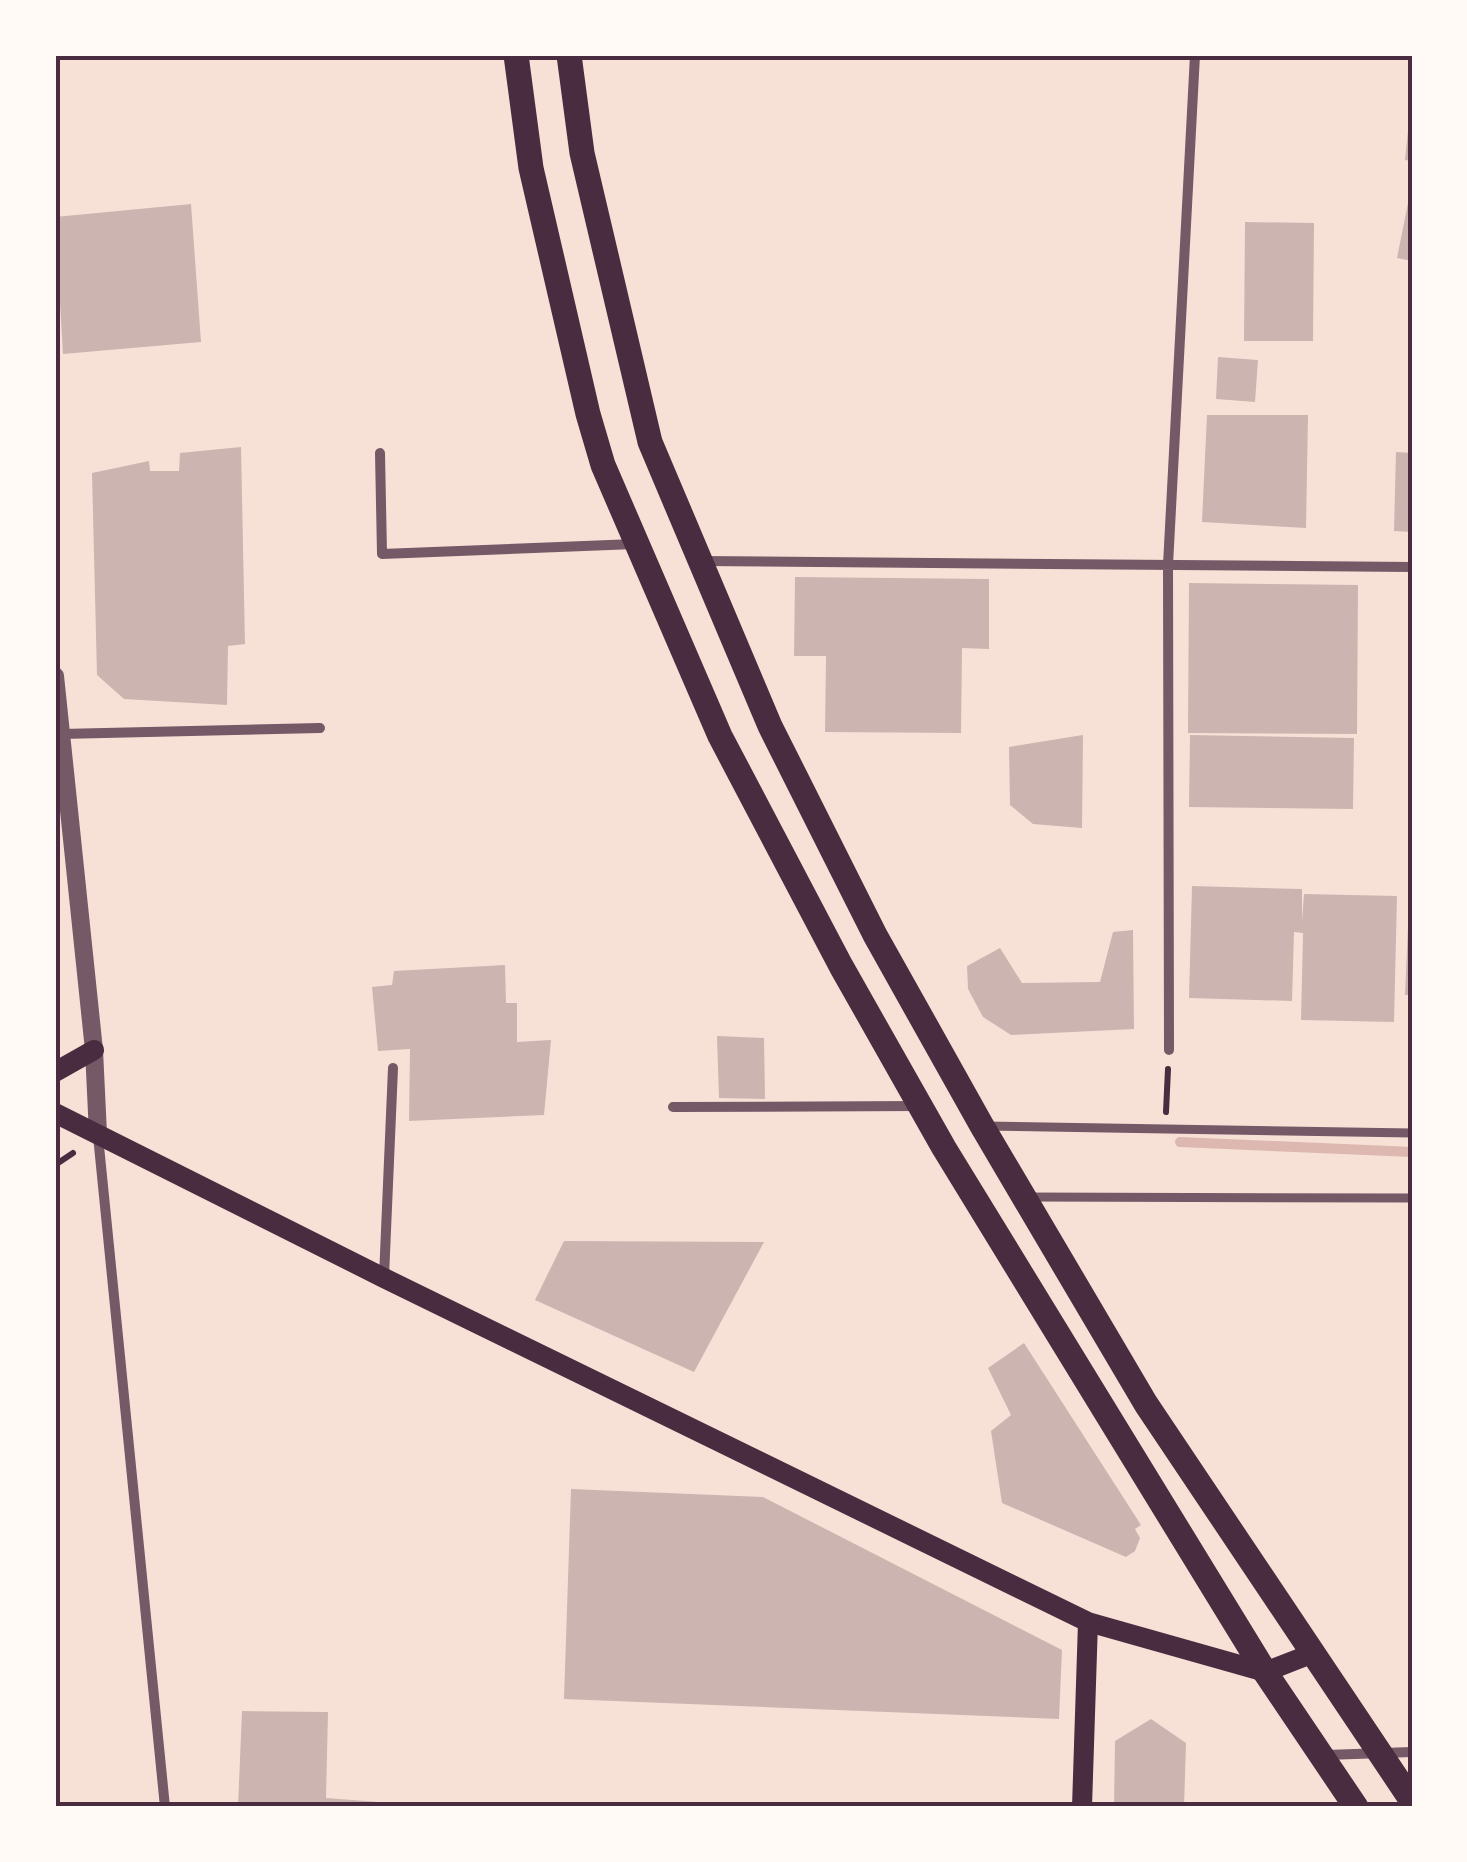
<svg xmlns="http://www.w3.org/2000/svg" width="1467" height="1862" font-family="'Alegreya Sans',sans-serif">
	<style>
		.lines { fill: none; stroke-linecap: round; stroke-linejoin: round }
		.stream { stroke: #dcb8b0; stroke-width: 10 }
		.building { fill: #ccb4b1 }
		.path { stroke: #4a2c40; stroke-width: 6 }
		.pedestrian { stroke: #755966; stroke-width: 9 }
		.minor { stroke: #755966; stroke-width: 10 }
		.tertiary { stroke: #755966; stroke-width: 18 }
		.secondary { stroke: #4a2c40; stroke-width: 20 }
		.primary { stroke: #4a2c40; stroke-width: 25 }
		.neatline { fill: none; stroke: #4a2c40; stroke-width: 4 }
	</style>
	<rect width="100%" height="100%" fill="#f7e1d7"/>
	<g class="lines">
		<path class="stream" d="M 1180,1142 L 1412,1152"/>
	</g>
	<path class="building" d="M 1409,121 L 1412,122 L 1412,161 L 1405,160 Z
		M 1410,193 L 1412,194 L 1412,261 L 1397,258 Z
		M 191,204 L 201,342 L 63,354 L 55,217 Z
		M 1245,222 L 1314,223 L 1313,341 L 1244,341 Z
		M 1218,357 L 1258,360 L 1255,402 L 1216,399 Z
		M 1207,415 L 1308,415 L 1306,528 L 1202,522 Z
		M 241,447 L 245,644 L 228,646 L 227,705 L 124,699 L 97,675 L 92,473 L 149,461 L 150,471 L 179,471 L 180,453 Z
		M 1396,452 L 1412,453 L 1412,532 L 1394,531 Z
		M 795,577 L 989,579 L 989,649 L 962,648 L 961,733 L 825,732 L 826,656 L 794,656 Z
		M 1189,583 L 1358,585 L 1357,734 L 1188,733 Z
		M 1083,735 L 1082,828 L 1033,824 L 1010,805 L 1009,747 Z
		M 1190,735 L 1354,738 L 1353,809 L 1189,807 Z
		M 1192,886 L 1302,889 L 1302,921 L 1304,894 L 1397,896 L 1394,1022 L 1301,1020 L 1303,933 L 1294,932 L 1292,1001 L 1189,998 Z
		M 1409,903 L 1412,903 L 1412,995 L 1405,995 Z
		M 1133,930 L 1134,1029 L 1011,1035 L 983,1017 L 968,989 L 967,966 L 1000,948 L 1022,983 L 1100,982 L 1113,932 Z
		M 505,965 L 506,1003 L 517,1003 L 517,1042 L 551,1040 L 544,1115 L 409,1121 L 410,1049 L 378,1051 L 372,987 L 392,985 L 394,971 Z
		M 717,1036 L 764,1038 L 765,1099 L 719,1098 Z
		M 564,1241 L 764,1242 L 694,1372 L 535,1300 Z
		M 1024,1343 L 1141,1525 L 1135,1529 L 1140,1538 L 1135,1551 L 1126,1557 L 1002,1503 L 991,1431 L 1011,1415 L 988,1368 Z
		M 571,1489 L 763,1497 L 1062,1650 L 1059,1719 L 564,1699 Z
		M 242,1711 L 328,1712 L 326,1798 L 379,1802 L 378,1807 L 238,1807 Z
		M 1151,1719 L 1186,1743 L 1184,1807 L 1114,1807 L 1115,1741 Z"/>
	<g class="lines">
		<path class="path" d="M 1166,1112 L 1168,1069
			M 55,1165 L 73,1153"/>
		<path class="pedestrian" d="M 985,1126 L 1412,1133
			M 1026,1197 L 1412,1198"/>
		<path class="minor" d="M 380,453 L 382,554 L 635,544
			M 701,561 L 1412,567
			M 61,734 L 320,728
			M 1169,1050 L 1168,565 L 1195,55
			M 673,1107 L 919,1106
			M 98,1136 L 165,1807
			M 384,1277 L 393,1068
			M 1326,1755 L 1412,1752"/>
		<path class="tertiary" d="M 55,676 L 94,1050 L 98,1134"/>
		<path class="secondary" d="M 55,1072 L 94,1050
			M 55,1113 L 384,1278 L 1088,1622 L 1265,1672 L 1311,1654
			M 1082,1807 L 1088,1622"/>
		<path class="primary" d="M 516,55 L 531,168 L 588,414 L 603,465 L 720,736 L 841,966 L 944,1148 L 1265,1672 L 1356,1807
			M 569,55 L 582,153 L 650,442 L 770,726 L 875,935 L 982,1126 L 1146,1404 L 1412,1801"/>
	</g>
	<rect width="1467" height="1862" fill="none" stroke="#fffaf5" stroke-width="115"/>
	<rect x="58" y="58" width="1352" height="1746" class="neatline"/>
</svg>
